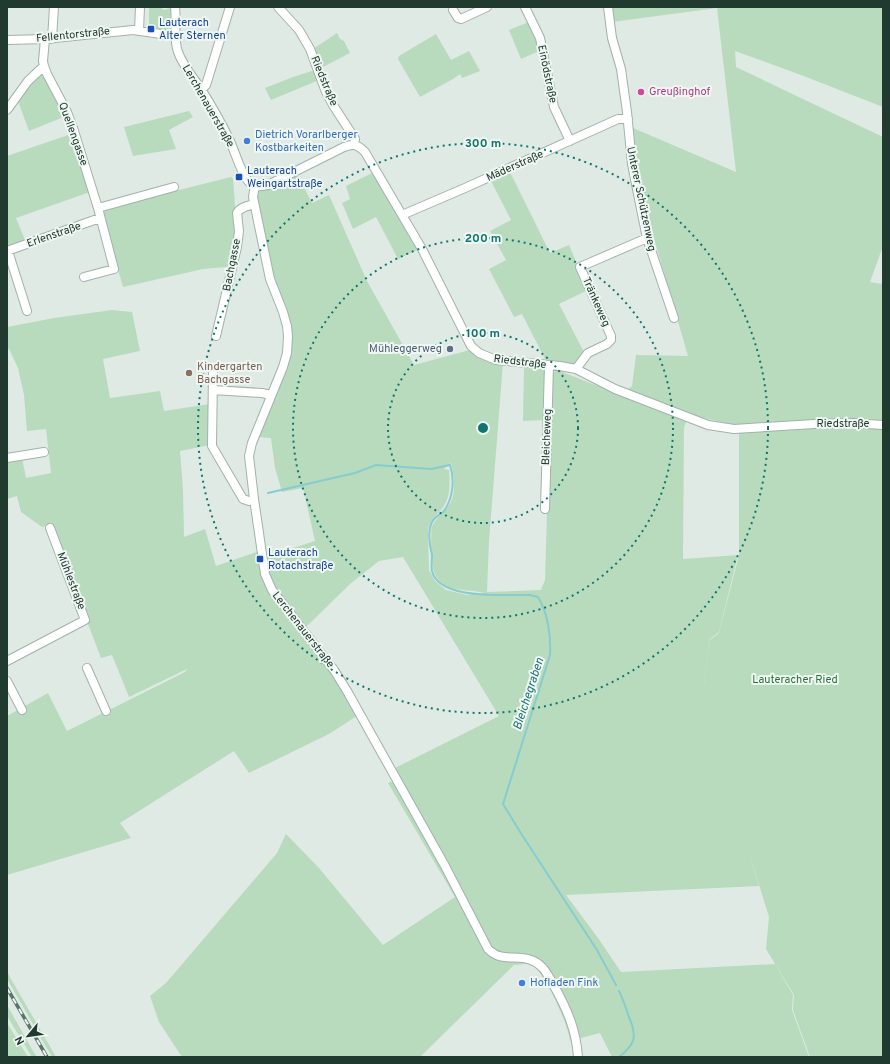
<svg xmlns="http://www.w3.org/2000/svg" width="890" height="1064" font-family="Overpass,sans-serif">
	<style>
		.green { fill: #b8dbbd; fill-rule: evenodd }
		.lines { fill: none; stroke-linecap: round; stroke-linejoin: round }
		.stream { stroke: #87cccf; stroke-width: 2 }
		.minor-casing { stroke: #a2b2aa; stroke-width: 10 }
		.minor { stroke: #fff; stroke-width: 8 }
		.rail-casing { stroke: #5a766b; stroke-width: 3.5 }
		.rail { stroke: #eff7f2; stroke-width: 2; stroke-dasharray: 6; stroke-linecap: butt }
		.ring { fill: none; stroke: #0f766e; stroke-width: 2; stroke-dasharray: 2 4 }
		.transit-dot { fill: #1a4fb4; stroke: #eff7f2; stroke-width: 1.5 }
		.hotel-dot { fill: #d1479c; stroke: #eff7f2; stroke-width: 1.5 }
		.shop-dot { fill: #3f7fe0; stroke: #eff7f2; stroke-width: 1.5 }
		.service-dot { fill: #5c6f8a; stroke: #eff7f2; stroke-width: 1.5 }
		.education-dot { fill: #8d6e63; stroke: #eff7f2; stroke-width: 1.5 }
		.labels { text-anchor: middle; dominant-baseline: central; stroke-width: 4; stroke-linejoin: round; paint-order: stroke }
		.transit-label { font-size: 11px; fill: #164399; stroke: #eff7f2; text-anchor: start }
		.street-label { font-size: 11px; fill: #203a30; stroke: #eff7f2 }
		.hotel-label { font-size: 11px; fill: #b23c85; stroke: #eff7f2; text-anchor: start }
		.shop-label { font-size: 11px; fill: #366cbe; stroke: #eff7f2; text-anchor: start }
		.service-label { font-size: 11px; fill: #4e5e75; stroke: #eff7f2; text-anchor: end }
		.education-label { font-size: 11px; fill: #785e54; stroke: #eff7f2; text-anchor: start }
		.park-label { font-size: 11px; fill: #2b703e; stroke: #eff7f2 }
		.water-label { font-size: 12px; font-style: italic; fill: #1c7074; stroke: #eff7f2 }
		.centre { fill: #0f766e; stroke: #eff7f2; stroke-width: 2 }
		.ring-label { font-size: 12px; text-anchor: middle; font-weight: bold; fill: #0f766e; stroke: #eff7f2; stroke-width: 4; stroke-linejoin: round; paint-order: stroke }
	</style>
	<rect width="100%" height="100%" fill="#dfeae4"/>
	<path class="green" d="M 149,7 L 161,7 L 163,10 L 172,8 L 172,26 L 170,30 L 167,31 L 149,28 Z
		M 609,7 L 883,7 L 883,107 L 801,75 L 735,51 L 736,67 L 883,137 L 883,246 L 870,282 L 883,284 L 883,420 L 835,419 L 740,426 L 689,415 L 684,427 L 683,559 L 738,555 L 719,632 L 710,639 L 704,681 L 705,686 L 704,682 L 710,640 L 719,633 L 739,555 L 739,431 L 883,423 L 883,1057 L 810,1057 L 793,1010 L 794,995 L 766,949 L 769,917 L 747,846 L 759,886 L 566,895 L 598,938 L 621,972 L 775,964 L 793,995 L 792,1010 L 809,1057 L 612,1057 L 600,1033 L 570,1041 C 569,1027 544,968 530,964 C 526,963 519,965 514,965 L 420,1057 L 182,1057 L 159,1022 L 150,996 L 166,983 L 277,853 L 286,834 L 319,868 L 383,945 L 455,897 L 388,783 L 398,779 L 393,769 L 499,716 L 403,557 L 379,561 L 350,584 L 303,630 L 363,712 L 329,734 L 249,773 L 234,751 L 120,823 L 131,838 L 7,875 L 7,716 L 48,693 L 67,731 L 185,672 L 187,669 L 129,697 L 112,655 L 101,658 L 50,525 L 42,527 L 21,512 L 17,496 L 7,499 L 7,460 L 22,458 L 26,478 L 51,473 L 46,429 L 27,431 L 24,395 L 18,368 L 9,349 L 7,349 L 7,327 L 54,318 L 112,310 L 132,312 L 140,351 L 103,359 L 110,398 L 160,391 L 164,411 L 210,404 L 210,445 L 180,451 L 183,490 L 184,537 L 205,529 L 216,566 L 260,551 L 265,557 L 315,541 L 303,488 L 282,492 L 275,468 L 271,438 L 257,437 L 289,348 L 256,193 L 297,174 L 312,203 L 329,195 L 367,281 L 414,365 L 470,350 L 503,363 L 489,541 L 487,592 L 541,590 L 545,580 L 551,374 L 557,370 L 621,395 L 632,386 L 636,355 L 688,356 L 651,228 L 635,163 L 633,128 L 736,172 L 717,8 L 612,22 ZM 451,463 C 454,475 456,491 451,502 C 446,512 436,517 432,526 C 430,531 432,567 434,572 C 436,578 442,584 448,587 C 460,591 473,590 484,593 L 467,595 L 446,590 L 435,581 L 429,570 L 428,529 C 430,521 435,517 440,511 C 451,499 450,485 449,470 L 444,469 Z
		M 531,21 L 538,36 L 539,51 L 521,59 L 509,30 Z
		M 337,33 L 340,39 L 344,41 L 350,53 L 321,68 L 313,49 Z
		M 436,34 L 451,60 L 469,51 L 480,71 L 462,78 L 460,74 L 453,79 L 420,97 L 398,59 L 399,56 Z
		M 43,70 L 66,116 L 29,131 L 18,101 L 28,84 Z
		M 315,70 L 319,80 L 271,100 L 265,88 L 293,77 Z
		M 189,111 L 193,117 L 169,130 L 176,149 L 133,156 L 124,127 Z
		M 71,134 L 90,192 L 16,218 L 25,240 L 7,246 L 7,156 Z
		M 509,170 L 550,253 L 569,245 L 588,290 L 559,304 L 585,354 L 575,365 L 545,359 L 522,314 L 514,317 L 489,269 L 506,260 L 490,231 L 511,220 L 490,179 Z
		M 374,172 L 419,249 L 398,259 L 376,217 L 353,229 L 342,203 L 350,199 L 346,186 Z
		M 231,177 L 233,179 L 235,205 L 236,235 L 232,264 L 226,267 L 203,269 L 123,287 L 102,215 L 101,209 L 169,190 L 179,190 Z
		M 524,365 L 544,367 L 546,371 L 544,420 L 523,421 Z
		M 7,971 L 11,979 L 56,1057 L 52,1057 L 7,979 Z
		M 7,1005 L 33,1051 L 37,1057 L 32,1057 L 7,1016 Z
		M 7,1023 L 28,1057 L 7,1057 Z"/>
	<g class="lines">
		<path class="stream" d="M 268,493 L 355,473 L 376,465 L 431,469 L 450,465 C 455,480 453,500 443,512 C 439,515 434,518 432,522 C 427,532 430,545 432,555 C 432,560 431,566 432,571 C 439,601 507,594 530,595 L 538,597 C 548,613 551,636 550,655 L 503,804 L 522,835 L 597,950 L 616,985
			M 619,991 C 623,999 626,1008 629,1017 C 637,1036 636,1044 619,1057"/>
		<g class="minor-casing">
			<path id="minor" d="M 175,7 C 177,22 173,38 178,52 C 183,66 193,77 201,89 C 211,105 221,122 229,139 C 235,151 240,171 248,181 C 253,187 261,187 268,185 L 344,147 C 354,143 358,145 365,152 L 422,249 L 471,346 L 479,353 L 496,360 L 560,366 L 576,369 L 615,389 L 708,425 L 734,429 L 814,424 L 852,423 L 883,425
				M 278,7 L 299,30 L 310,49 L 326,92 L 333,105 L 355,139 L 354,144
				M 525,7 L 540,38 L 554,107 L 570,141
				M 608,7 L 612,38 L 621,69 L 627,112 L 632,164 L 641,209 L 647,238 L 674,318
				M 453,10 L 458,18 L 461,19 L 487,7
				M 139,31 L 140,7
				M 45,39 L 43,61 L 44,66 L 47,74 L 67,112 L 74,131 L 98,208 L 114,269 L 84,277
				M 52,39 L 54,7
				M 7,40 L 45,39 L 133,30 L 175,36
				M 201,90 L 206,85 L 230,7
				M 7,110 L 28,81 L 44,66
				M 255,185 L 253,197 L 270,279 L 283,312 L 287,326 L 288,336 L 287,353 L 283,367 L 252,443 L 249,456 L 254,499 L 265,574 L 272,590 L 334,670 L 347,691 L 445,866 L 488,949 C 502,963 515,954 531,960 C 543,964 547,974 553,984 C 567,1009 576,1029 578,1057
				M 98,208 L 174,187
				M 402,215 L 465,188 L 618,119 L 628,119
				M 7,251 L 100,218
				M 8,251 L 27,311
				M 216,336 L 237,247 L 239,231 L 237,213 C 240,207 248,206 254,204
				M 576,369 L 588,353 L 607,344 L 611,340 L 611,336 L 580,267 L 647,238
				M 213,373 L 212,446 L 243,499 L 249,501 L 254,499
				M 213,390 L 262,393 L 271,395
				M 7,458 L 44,452
				M 545,509 L 549,365
				M 7,661 L 85,620 L 50,528
				M 87,668 L 106,711
				M 7,681 L 22,710"/>
		</g>
		<use href="#minor" class="minor"/>
		<g class="rail-casing">
			<path id="rail" d="M 7,988 L 47,1057"/>
		</g>
		<use href="#rail" class="rail"/>
	</g>
	<g class="ring">
		<circle cx="483" cy="428" r="95"/>
		<circle cx="483" cy="428" r="190"/>
		<circle cx="483" cy="428" r="285"/>
	</g>
	<g class="transit-dot">
		<rect x="147" y="25" width="8" height="8" rx="2"/>
		<rect x="235" y="173" width="8" height="8" rx="2"/>
		<rect x="256" y="555" width="8" height="8" rx="2"/>
	</g>
	<circle class="hotel-dot" cx="641" cy="92" r="4"/>
	<g class="shop-dot">
		<circle cx="247" cy="141" r="4"/>
		<circle cx="522" cy="983" r="4"/>
	</g>
	<circle class="service-dot" cx="450" cy="349" r="4"/>
	<circle class="education-dot" cx="189" cy="373" r="4"/>
	<g class="labels">
		<g class="transit-label">
			<text x="159" y="23">Lauterach<tspan x="159" dy="13">Alter Sternen</tspan></text>
			<text x="247" y="171">Lauterach<tspan x="247" dy="13">Weingartstraße</tspan></text>
			<text x="268" y="553">Lauterach<tspan x="268" dy="13">Rotachstraße</tspan></text>
		</g>
		<g class="street-label">
			<text transform="translate(73 35) rotate(-6)">Fellentorstraße</text>
			<text transform="translate(547 74) rotate(78)">Einödstraße</text>
			<text transform="translate(324 81) rotate(67)">Riedstraße</text>
			<text transform="translate(208 106) rotate(60)">Lerchenauerstraße</text>
			<text transform="translate(73 134) rotate(70)">Quellengasse</text>
			<text transform="translate(515 166) rotate(-24)">Mäderstraße</text>
			<text transform="translate(641 199) rotate(78)">Unterer Schützenweg</text>
			<text transform="translate(54 235) rotate(-19)">Erlenstraße</text>
			<text transform="translate(232 265) rotate(-79)">Bachgasse</text>
			<text transform="translate(596 302) rotate(66)">Tränkeweg</text>
			<text transform="translate(520 362) rotate(7)">Riedstraße</text>
			<text x="843" y="424">Riedstraße</text>
			<text transform="translate(547 437) rotate(-88)">Bleicheweg</text>
			<text transform="translate(71 581) rotate(69)">Mühlestraße</text>
			<text transform="translate(303 630) rotate(52)">Lerchenauerstraße</text>
		</g>
		<g class="hotel-label">
			<text x="649" y="92">Greußinghof</text>
		</g>
		<g class="shop-label">
			<text x="255" y="135">Dietrich Vorarlberger<tspan x="255" dy="13">Kostbarkeiten</tspan></text>
			<text x="530" y="983">Hofladen Fink</text>
		</g>
		<g class="service-label">
			<text x="442" y="349">Mühleggerweg</text>
		</g>
		<g class="education-label">
			<text x="197" y="367">Kindergarten<tspan x="197" dy="13">Bachgasse</tspan></text>
		</g>
		<g class="park-label">
			<text x="795" y="680">Lauteracher Ried</text>
		</g>
		<g class="water-label">
			<text transform="translate(529 694) rotate(-72)">Bleichegraben</text>
		</g>
	</g>
	<circle cx="483" cy="428" r="6" class="centre"/>
	<g class="ring-label">
		<text x="483" y="147">300 m</text>
		<text x="483" y="242">200 m</text>
		<text x="483" y="337">100 m</text>
	</g>
	<rect width="890" height="1064" fill="none" stroke="#203a30" stroke-width="16"/>
	<g transform="translate(28 1036) rotate(241)" stroke="#eff7f2" stroke-width="3" paint-order="stroke">
	<path d="M0-3L7 15L0 10L-7 15Z" fill="#203a30"/>
	<text y="-6" font-size="11" font-weight="bold" text-anchor="middle" fill="#203a30">N</text>
	</g>
</svg>
